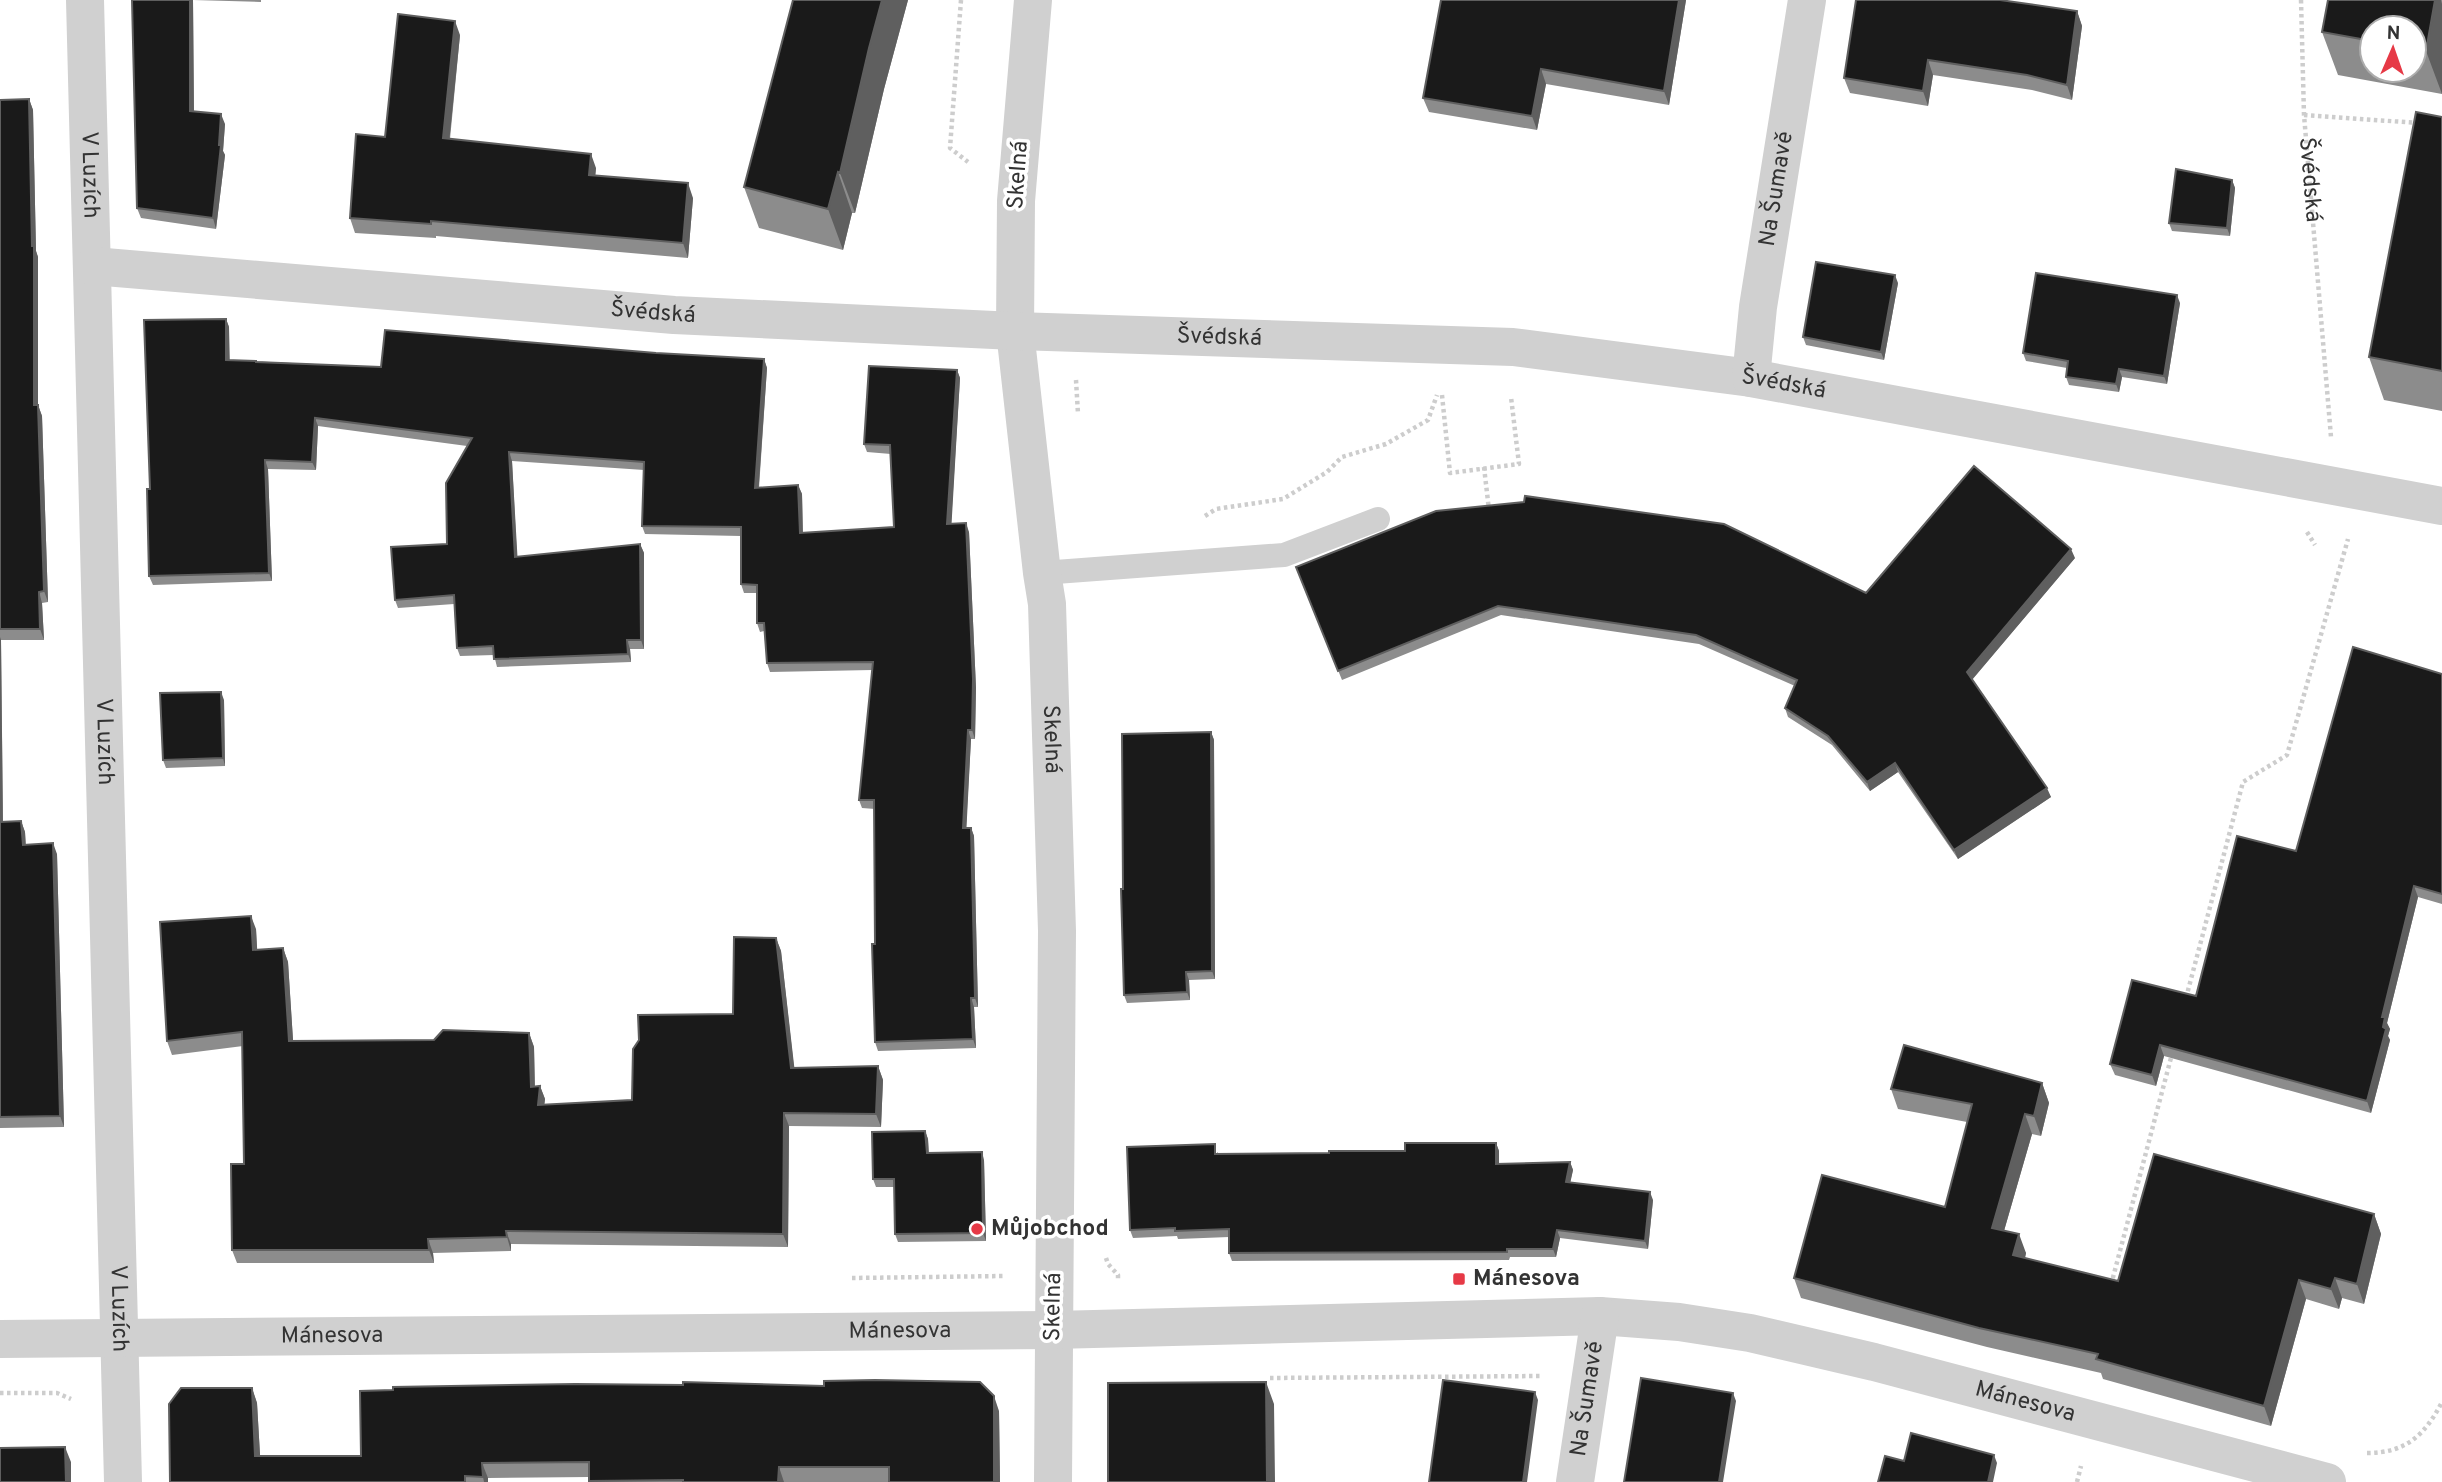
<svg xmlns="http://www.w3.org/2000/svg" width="2442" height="1482" font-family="Overpass,sans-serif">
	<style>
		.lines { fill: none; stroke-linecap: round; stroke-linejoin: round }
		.path { stroke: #cdcdcd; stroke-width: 4.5; stroke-dasharray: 3.5 3.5; stroke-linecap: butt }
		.service { stroke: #d0d0d0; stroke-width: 24 }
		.minor { stroke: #d0d0d0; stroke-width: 38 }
		.wall { fill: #8c8c8c; fill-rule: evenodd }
		.shaded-wall { fill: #5f5f5f }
		.building { fill: #1a1a1a; stroke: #5f5f5f; stroke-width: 2 }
		.poi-dot { fill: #e63946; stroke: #fff; stroke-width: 2.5 }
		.labels { text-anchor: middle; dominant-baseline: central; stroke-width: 7; stroke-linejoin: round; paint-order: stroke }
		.street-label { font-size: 23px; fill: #333; stroke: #fff }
		.poi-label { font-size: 23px; font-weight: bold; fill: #333; stroke: #fff; text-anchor: start }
	</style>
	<rect width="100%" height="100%" fill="#fff"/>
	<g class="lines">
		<g class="path">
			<path d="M 961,0 L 950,148 L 968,162"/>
			<path id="s1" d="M 2301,0 L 2304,115 L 2331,437"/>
			<path d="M 2304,115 L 2418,123"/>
			<path d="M 1076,380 L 1078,414"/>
			<path d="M 1442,395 L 1450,473 L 1519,464 L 1511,397"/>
			<path d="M 1484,467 L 1489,510"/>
			<path d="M 1205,516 L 1216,509 L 1283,499 L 1327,472 L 1342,457 L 1386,444 L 1428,420 L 1437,395"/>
			<path d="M 2307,532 L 2315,545"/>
			<path d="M 2186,998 L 2243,782 L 2287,755 L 2348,539"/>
			<path d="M 1106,1258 L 1108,1264 L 1118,1275 L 1118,1280"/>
			<path d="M 852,1278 L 1004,1276"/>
			<path d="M 2111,1285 L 2172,1054"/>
			<path d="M 1270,1378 L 1542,1376"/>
			<path d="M 0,1393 L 57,1393 L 71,1399"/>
			<path d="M 2367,1453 C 2406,1453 2425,1435 2442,1402"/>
			<path d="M 2077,1482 L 2081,1466"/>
		</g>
		<path class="service" d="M 1042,573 L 1284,555 L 1378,519"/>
		<g class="minor">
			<path id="s2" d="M 85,0 L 123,1482"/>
			<path id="s3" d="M 1033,0 L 1016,201 L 1015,331 L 1042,573 L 1047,604 L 1057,931 L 1053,1482"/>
			<path id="s4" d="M 93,266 L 674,315 L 1015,331 L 1513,347 L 1751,378 L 2442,506"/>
			<path id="s5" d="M 1751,378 L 1758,307 L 1807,0"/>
			<path id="s6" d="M 0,1339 L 1054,1330 L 1600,1316 L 1679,1322 L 1750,1333 L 1874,1362 L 2327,1482"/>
			<path id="s7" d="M 1575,1482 L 1600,1316"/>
		</g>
	</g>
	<path class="wall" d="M 132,0 L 261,0 L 261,2 L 193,0 L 194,111 L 225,124 L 223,151 L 225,155 L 216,229 L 141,218 L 137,208 Z
		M 793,0 L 908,0 L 884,89 L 855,213 L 852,213 L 843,250 L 759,228 L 744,187 Z
		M 1441,0 L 1686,0 L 1669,105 L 1546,84 L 1537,130 L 1429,112 L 1423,98 Z
		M 2328,0 L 2442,0 L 2442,94 L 2338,75 L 2322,32 ZM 2372,28 L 2414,28 L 2414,70 L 2372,70 Z
		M 2077,11 L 2082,26 L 2072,100 L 2032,90 L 1933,75 L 1928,106 L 1850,93 L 1844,78 Z
		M 460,35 L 450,139 L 596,168 L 595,176 L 693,198 L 688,258 L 436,236 L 436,238 L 355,233 L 350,218 L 385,137 Z
		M 29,99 L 33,110 L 36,251 L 38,257 L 38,405 L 42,416 L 48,602 L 42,603 L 44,640 L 1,640 L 3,822 L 21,821 L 25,832 L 26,845 L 57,854 L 64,1127 L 0,1128 L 0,100 Z
		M 2442,117 L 2442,411 L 2384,400 L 2369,357 Z
		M 2232,180 L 2235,188 L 2230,236 L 2172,231 L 2169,223 Z
		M 1898,283 L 1884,360 L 1806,345 L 1803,337 Z
		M 2180,303 L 2167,384 L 2122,377 L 2119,392 L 2069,385 L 2066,377 L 2067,368 L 2026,361 L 2023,353 Z
		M 226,319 L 229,327 L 229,360 L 381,367 L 656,353 L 764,359 L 767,368 L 759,488 L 798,485 L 802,494 L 803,533 L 894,527 L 891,454 L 867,452 L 864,444 L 957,370 L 960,378 L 951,524 L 969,532 L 976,688 L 975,739 L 971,739 L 966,828 L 971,828 L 974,836 L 978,1007 L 974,1007 L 976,1048 L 878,1051 L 875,1042 L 875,809 L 862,808 L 859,800 L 872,670 L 770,672 L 767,663 L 764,631 L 760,632 L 757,623 L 757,593 L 744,593 L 741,584 L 741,536 L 645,534 L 642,526 L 644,470 L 512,461 L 517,557 L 640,544 L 644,553 L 644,649 L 630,649 L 631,662 L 497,667 L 494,655 L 460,656 L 457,648 L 454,604 L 398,608 L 395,600 L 447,544 L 467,446 L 318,426 L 316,470 L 268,469 L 272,581 L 153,585 L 149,576 L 150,489 Z
		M 2075,558 L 1972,680 L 2051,797 L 1958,859 L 1898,772 L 1870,791 L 1832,745 L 1788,717 L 1785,708 L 1795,686 L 1699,644 L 1501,615 L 1342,680 L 1296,567 L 1866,593 Z
		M 2442,674 L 2442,904 L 2418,897 L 2387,1023 L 2390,1029 L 2388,1036 L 2390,1040 L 2371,1113 L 2164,1056 L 2156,1086 L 2115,1075 L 2110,1064 L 2196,996 L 2296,851 Z
		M 224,700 L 225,766 L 166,768 L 163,760 Z
		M 1211,732 L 1214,740 L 1215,979 L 1189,980 L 1190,1000 L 1127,1003 L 1124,995 L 1123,889 Z
		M 256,929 L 257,950 L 283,948 L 288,962 L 293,1041 L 434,1040 L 529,1033 L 534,1047 L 535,1086 L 540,1086 L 545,1099 L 544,1105 L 632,1100 L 733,1014 L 776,938 L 781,951 L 794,1068 L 878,1066 L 883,1080 L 881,1127 L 789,1126 L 788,1247 L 511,1244 L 511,1251 L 433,1253 L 434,1263 L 237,1263 L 232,1250 L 244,1164 L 243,1046 L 172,1055 L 167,1041 Z
		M 2042,1083 L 2049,1103 L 2041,1136 L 2032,1134 L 2004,1231 L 2026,1253 L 2025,1258 L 2118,1281 L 2374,1214 L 2381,1234 L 2364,1304 L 2342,1298 L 2339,1309 L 2306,1299 L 2271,1426 L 2103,1379 L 2101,1373 L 1987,1347 L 1801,1298 L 1794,1278 L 1945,1207 L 1967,1122 L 1898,1109 L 1891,1089 Z
		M 925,1131 L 928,1139 L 929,1153 L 984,1160 L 986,1241 L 898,1242 L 895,1234 L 894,1187 L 876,1187 L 873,1179 Z
		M 1496,1143 L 1499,1151 L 1499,1164 L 1570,1162 L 1573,1170 L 1570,1182 L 1653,1200 L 1648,1249 L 1560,1238 L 1556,1257 L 1510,1257 L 1509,1260 L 1232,1261 L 1229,1253 L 1229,1237 L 1178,1239 L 1177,1236 L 1133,1238 L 1130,1230 L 1218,1152 L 1218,1154 L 1329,1153 L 1405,1151 Z
		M 252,1388 L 257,1403 L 260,1456 L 361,1456 L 999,1411 L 1000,1482 L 590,1482 L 589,1477 L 488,1478 L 488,1482 L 170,1482 Z"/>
	<path class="shaded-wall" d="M 190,0 L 193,0 L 194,121 L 190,111 Z
		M 882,0 L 908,0 L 884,89 L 855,213 L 840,173 L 869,48 Z
		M 1679,0 L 1686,0 L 1669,105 L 1664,91 Z
		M 2435,0 L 2441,0 L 2442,4 L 2442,94 L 2426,51 Z
		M 2077,11 L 2082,26 L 2072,100 L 2067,85 Z
		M 455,21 L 460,35 L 448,153 L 443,138 Z
		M 1928,60 L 1933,75 L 1928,106 L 1923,91 Z
		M 1541,69 L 1546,84 L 1537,130 L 1532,116 Z
		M 29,99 L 33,110 L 36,251 L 38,257 L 38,416 L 34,405 Z
		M 221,114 L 225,124 L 223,151 L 225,155 L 216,229 L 213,218 Z
		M 591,154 L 596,168 L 594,190 L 589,175 Z
		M 838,172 L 852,213 L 843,250 L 828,209 Z
		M 2232,180 L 2235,188 L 2230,236 L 2227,228 Z
		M 688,183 L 693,198 L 688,258 L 683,243 Z
		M 1895,275 L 1898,283 L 1884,360 L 1881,352 Z
		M 2177,295 L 2180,303 L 2167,384 L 2164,376 Z
		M 226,319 L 229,327 L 230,369 L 226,360 Z
		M 764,359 L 767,368 L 758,497 L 755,488 Z
		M 2119,369 L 2122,377 L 2119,392 L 2116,384 Z
		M 957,370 L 960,378 L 951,533 L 947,524 Z
		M 38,405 L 42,416 L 48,602 L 44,591 Z
		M 315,418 L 318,426 L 316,470 L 312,462 Z
		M 509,452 L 512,461 L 518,566 L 515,557 Z
		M 265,460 L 268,469 L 272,581 L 269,573 Z
		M 798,485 L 802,494 L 803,542 L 800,533 Z
		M 966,523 L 969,532 L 976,688 L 975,739 L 972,730 Z
		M 640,544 L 644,553 L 644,649 L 641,640 Z
		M 2071,549 L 2075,558 L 1970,682 L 1967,672 Z
		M 39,592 L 42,603 L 44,640 L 40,629 Z
		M 0,637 L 1,640 L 3,833 L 0,823 Z
		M 627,640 L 630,649 L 631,662 L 628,654 Z
		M 221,692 L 224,700 L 225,766 L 223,758 Z
		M 968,730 L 971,739 L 966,837 L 963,828 Z
		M 1211,732 L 1214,740 L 1215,979 L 1212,971 Z
		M 1895,763 L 1898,772 L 1870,791 L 1867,782 Z
		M 2047,788 L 2051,797 L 1958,859 L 1954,850 Z
		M 21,821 L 25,832 L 26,856 L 23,845 Z
		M 971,828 L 974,836 L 978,1007 L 975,998 Z
		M 53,843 L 57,854 L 64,1127 L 60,1116 Z
		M 2414,886 L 2418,897 L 2387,1023 L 2390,1029 L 2388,1036 L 2390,1040 L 2371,1113 L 2367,1101 L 2382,1017 Z
		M 251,916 L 256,929 L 258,964 L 253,950 Z
		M 776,938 L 781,951 L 796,1082 L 791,1068 Z
		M 283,948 L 288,962 L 294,1055 L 289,1041 Z
		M 1186,972 L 1189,980 L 1190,1000 L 1187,992 Z
		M 971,998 L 974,1007 L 976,1048 L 973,1039 Z
		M 529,1033 L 534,1047 L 535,1100 L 531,1087 Z
		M 2160,1045 L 2164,1056 L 2156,1086 L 2152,1075 Z
		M 878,1066 L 883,1080 L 881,1127 L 876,1114 Z
		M 2042,1083 L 2049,1103 L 2041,1136 L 2034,1116 Z
		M 540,1086 L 545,1099 L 543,1118 L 538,1105 Z
		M 784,1113 L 789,1126 L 788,1247 L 783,1234 Z
		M 2025,1114 L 2032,1134 L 1999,1248 L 1992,1228 Z
		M 925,1131 L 928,1139 L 929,1161 L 927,1153 Z
		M 1496,1143 L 1499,1151 L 1499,1172 L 1496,1164 Z
		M 982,1152 L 984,1160 L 986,1241 L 983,1233 Z
		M 1570,1162 L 1573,1170 L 1569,1189 L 1566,1182 Z
		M 1650,1192 L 1653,1200 L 1648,1249 L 1645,1241 Z
		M 2374,1214 L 2381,1234 L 2364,1304 L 2357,1284 Z
		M 1557,1230 L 1560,1238 L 1556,1257 L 1553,1249 Z
		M 506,1231 L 511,1244 L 511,1251 L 507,1237 Z
		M 2019,1234 L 2026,1253 L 2021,1275 L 2013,1255 Z
		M 428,1239 L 433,1253 L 434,1263 L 429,1250 Z
		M 2335,1278 L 2342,1298 L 2339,1309 L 2331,1289 Z
		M 2299,1280 L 2306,1299 L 2271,1426 L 2264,1406 Z
		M 1266,1382 L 1274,1404 L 1275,1482 L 1267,1482 Z
		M 252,1388 L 257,1403 L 261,1471 L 255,1456 Z
		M 1535,1392 L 1538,1400 L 1527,1482 L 1523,1482 Z
		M 1733,1393 L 1736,1401 L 1723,1482 L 1719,1482 Z
		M 994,1396 L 999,1411 L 1000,1482 L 994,1482 Z
		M 65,1447 L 71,1462 L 71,1482 L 66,1482 Z
		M 1994,1455 L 1997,1463 L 1993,1482 L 1988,1482 Z
		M 482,1463 L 488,1478 L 488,1482 L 484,1482 L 483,1477 Z
		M 779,1467 L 784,1482 L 778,1482 Z"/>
	<path class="building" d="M 132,0 L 190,0 L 190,111 L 221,114 L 219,145 L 221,145 L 213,218 L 137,208 Z
		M 793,0 L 882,0 L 869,48 L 840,173 L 838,172 L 828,209 L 744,187 Z
		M 1441,0 L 1679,0 L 1664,91 L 1541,69 L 1532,116 L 1423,98 Z
		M 1856,0 L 2000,0 L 2077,11 L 2067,85 L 2027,75 L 1928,60 L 1923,91 L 1844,78 Z
		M 2328,0 L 2435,0 L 2426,51 L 2414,49 L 2414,28 L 2372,28 L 2372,41 L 2322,32 Z
		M 398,14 L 455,21 L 443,138 L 591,154 L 589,175 L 688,183 L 683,243 L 431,221 L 431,224 L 350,218 L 356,134 L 385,137 Z
		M 29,99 L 32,246 L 34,246 L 34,405 L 38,405 L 44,591 L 39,592 L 40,629 L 0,629 L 0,100 Z
		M 2416,112 L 2442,117 L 2442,371 L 2369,357 Z
		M 2176,169 L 2232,180 L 2227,228 L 2169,223 Z
		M 1816,262 L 1895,275 L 1881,352 L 1803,337 Z
		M 2036,273 L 2177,295 L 2164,376 L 2119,369 L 2116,384 L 2066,377 L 2068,361 L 2023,353 Z
		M 226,319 L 226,360 L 256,361 L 256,362 L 381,367 L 385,330 L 656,353 L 764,359 L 755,488 L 798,485 L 800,533 L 894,527 L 890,445 L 864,444 L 869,366 L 957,370 L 947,524 L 966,523 L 973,679 L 972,730 L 968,730 L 963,828 L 971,828 L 975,998 L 971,998 L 973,1039 L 875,1042 L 872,944 L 875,944 L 874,800 L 859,800 L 873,662 L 767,663 L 764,623 L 757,623 L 757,585 L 741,584 L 741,527 L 642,526 L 644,462 L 509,452 L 515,557 L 640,544 L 641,640 L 627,640 L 628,654 L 494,659 L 493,646 L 457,648 L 454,595 L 395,600 L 391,547 L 447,544 L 446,483 L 472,438 L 315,418 L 312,462 L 265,460 L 269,573 L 149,576 L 147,489 L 150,489 L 144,320 Z
		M 1974,466 L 2071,549 L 1967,672 L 2047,788 L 1954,850 L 1895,763 L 1867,782 L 1828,736 L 1785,708 L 1797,680 L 1696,635 L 1498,606 L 1338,671 L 1296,567 L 1436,511 L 1524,502 L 1525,496 L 1724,524 L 1866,593 Z
		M 2353,647 L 2442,674 L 2442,894 L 2414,886 L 2382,1017 L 2385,1017 L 2383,1027 L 2386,1029 L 2367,1101 L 2160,1045 L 2152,1075 L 2110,1064 L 2132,980 L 2196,996 L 2237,836 L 2296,851 Z
		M 221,692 L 223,758 L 163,760 L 160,693 Z
		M 1211,732 L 1212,971 L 1186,972 L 1187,992 L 1124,995 L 1121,889 L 1123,889 L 1122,734 Z
		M 21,821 L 23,845 L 53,843 L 60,1116 L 0,1117 L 0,822 Z
		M 251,916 L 253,950 L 283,948 L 289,1041 L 434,1040 L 443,1030 L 529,1033 L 531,1087 L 540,1086 L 538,1105 L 632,1100 L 633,1049 L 639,1040 L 638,1015 L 733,1014 L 734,937 L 776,938 L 791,1068 L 878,1066 L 876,1114 L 784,1113 L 783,1234 L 506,1231 L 507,1237 L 428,1239 L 429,1250 L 232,1250 L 231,1164 L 244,1164 L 242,1032 L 167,1041 L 160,922 Z
		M 1904,1045 L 2042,1083 L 2034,1116 L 2025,1114 L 1992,1228 L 2019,1234 L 2013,1255 L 2118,1281 L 2154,1154 L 2374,1214 L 2357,1284 L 2335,1278 L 2331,1289 L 2299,1280 L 2264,1406 L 2096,1359 L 2098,1354 L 1979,1328 L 1794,1278 L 1822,1175 L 1945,1207 L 1972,1104 L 1891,1089 Z
		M 925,1131 L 927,1153 L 982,1152 L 983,1233 L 895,1234 L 894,1179 L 873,1179 L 872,1132 Z
		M 1405,1143 L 1496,1143 L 1496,1164 L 1570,1162 L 1566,1182 L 1650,1192 L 1645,1241 L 1557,1230 L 1553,1249 L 1507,1249 L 1507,1252 L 1229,1253 L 1229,1229 L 1175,1231 L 1175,1228 L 1130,1230 L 1127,1147 L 1215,1144 L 1215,1154 L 1329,1153 L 1329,1151 L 1405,1151 Z
		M 1641,1378 L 1733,1393 L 1719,1482 L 1624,1482 Z
		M 875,1380 L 980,1382 L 994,1396 L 994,1482 L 889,1482 L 889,1467 L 779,1467 L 778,1482 L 683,1482 L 683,1480 L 589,1481 L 589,1462 L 482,1463 L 483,1477 L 465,1476 L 465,1482 L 170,1482 L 169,1404 L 181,1388 L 252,1388 L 255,1456 L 361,1456 L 360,1391 L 393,1390 L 393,1387 L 575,1384 L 683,1385 L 683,1382 L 824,1386 L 824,1381 Z
		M 1443,1380 L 1535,1392 L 1523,1482 L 1429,1482 Z
		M 1266,1382 L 1267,1482 L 1108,1482 L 1108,1383 Z
		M 1911,1433 L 1994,1455 L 1988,1482 L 1878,1482 L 1885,1456 L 1904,1461 Z
		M 65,1447 L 66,1482 L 0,1482 L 0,1448 Z"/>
	<g class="poi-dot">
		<circle cx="977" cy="1229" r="7"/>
		<rect x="1452" y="1272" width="14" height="14" rx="3.5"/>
	</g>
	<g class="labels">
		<g class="street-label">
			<text stroke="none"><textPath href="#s2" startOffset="175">V Luzích</textPath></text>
			<text transform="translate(1019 175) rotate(-86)">Skelná</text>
			<text stroke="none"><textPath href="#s1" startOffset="180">Švédská</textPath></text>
			<text stroke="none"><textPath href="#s5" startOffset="191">Na Šumavě</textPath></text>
			<text stroke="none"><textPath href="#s4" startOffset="562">Švédská</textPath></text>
			<text stroke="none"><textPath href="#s4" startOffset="1129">Švédská</textPath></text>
			<text stroke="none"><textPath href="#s4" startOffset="1696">Švédská</textPath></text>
			<text stroke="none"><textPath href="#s3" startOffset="742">Skelná</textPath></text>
			<text stroke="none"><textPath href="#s2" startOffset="742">V Luzích</textPath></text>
			<text transform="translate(1054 1307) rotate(-89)">Skelná</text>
			<text stroke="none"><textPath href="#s2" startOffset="1309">V Luzích</textPath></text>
			<text stroke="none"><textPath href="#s6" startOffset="900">Mánesova</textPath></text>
			<text stroke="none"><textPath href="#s6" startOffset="332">Mánesova</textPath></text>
			<text stroke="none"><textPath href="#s7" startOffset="84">Na Šumavě</textPath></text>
			<text stroke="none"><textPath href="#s6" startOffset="2035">Mánesova</textPath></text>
		</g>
		<g class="poi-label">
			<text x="991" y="1229">Můjobchod</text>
			<text x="1473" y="1279">Mánesova</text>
		</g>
	</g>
	<g transform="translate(2393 49) rotate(2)"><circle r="33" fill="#ffffff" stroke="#adadad" stroke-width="2"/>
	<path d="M0-5L12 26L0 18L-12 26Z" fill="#e63946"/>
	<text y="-10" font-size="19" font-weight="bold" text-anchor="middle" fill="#333333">N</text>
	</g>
</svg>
